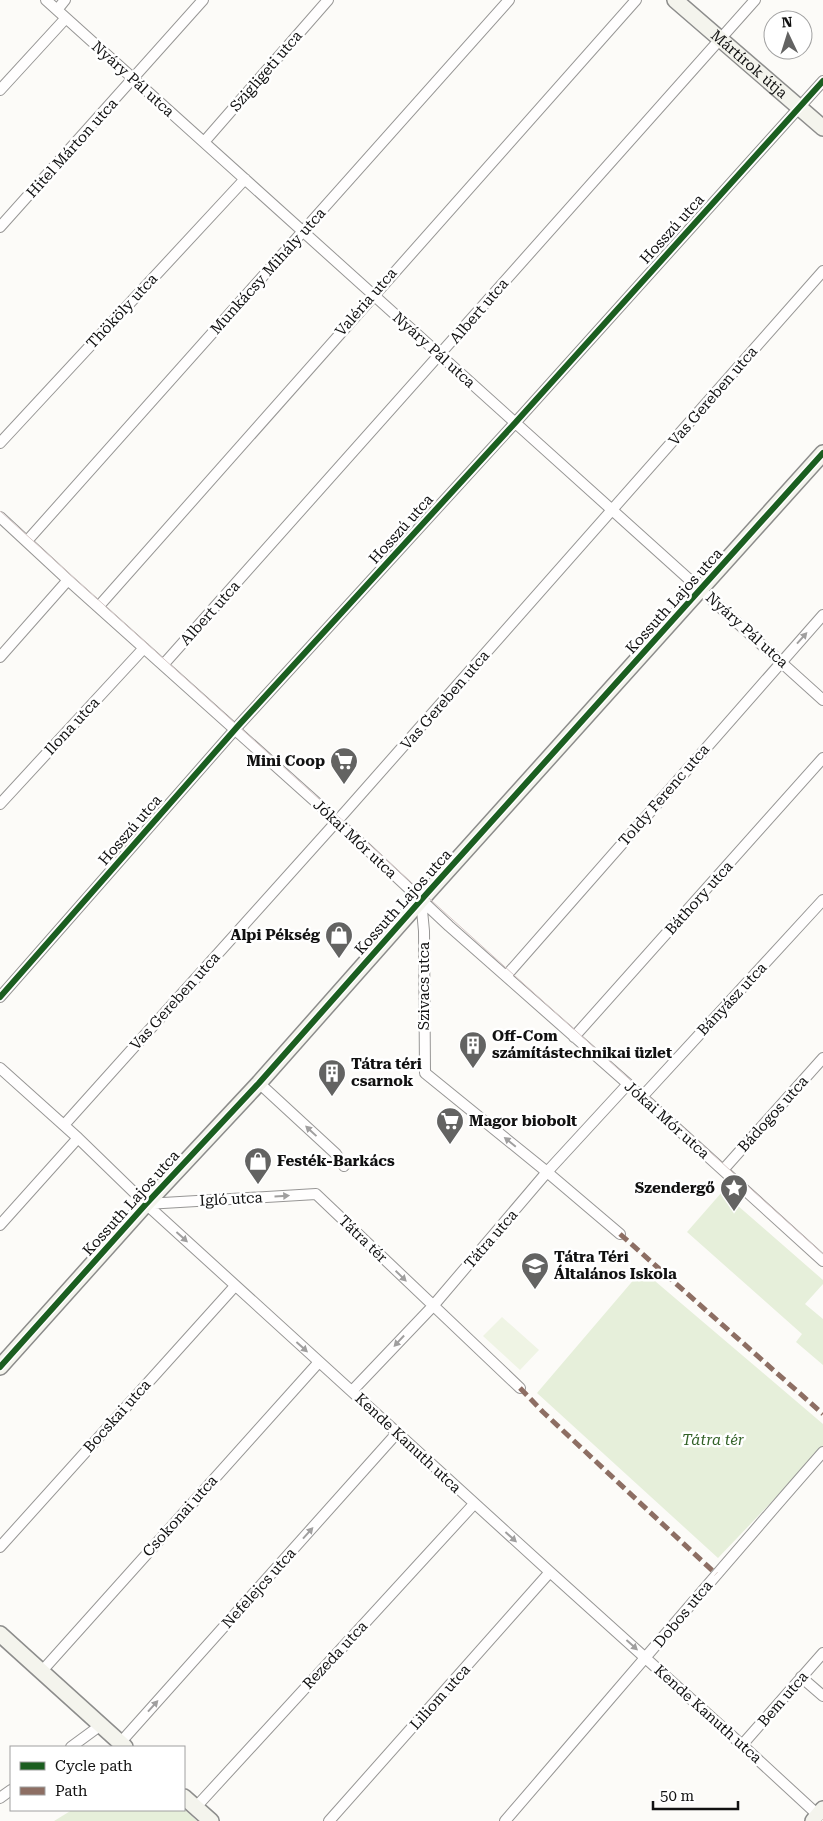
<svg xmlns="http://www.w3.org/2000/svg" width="823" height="1821" font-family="'Roboto Serif',serif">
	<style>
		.green { fill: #e6efda }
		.pitch { fill: #eff4e4 }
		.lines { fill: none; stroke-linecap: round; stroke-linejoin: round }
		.street-casing { stroke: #979695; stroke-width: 12 }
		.secondary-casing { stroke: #8d8d8c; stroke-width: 18 }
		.street { stroke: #fffefe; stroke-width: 10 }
		.secondary { stroke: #f4f4ed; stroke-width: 15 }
		.tram { stroke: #d7c9c8; stroke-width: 1 }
		.quiet { stroke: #8d6e63; stroke-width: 5; stroke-dasharray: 10 5; stroke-linecap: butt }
		.cycleway-casing { stroke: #fff; stroke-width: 9 }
		.cycleway { stroke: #1b5e20; stroke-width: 6 }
		.oneway { fill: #a09f9f }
		.labels { text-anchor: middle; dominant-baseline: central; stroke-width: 5; stroke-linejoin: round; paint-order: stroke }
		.street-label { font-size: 15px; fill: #111; stroke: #fff }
		.poi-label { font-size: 15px; font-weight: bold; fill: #111; stroke: #fff; text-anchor: start }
		.park-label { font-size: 15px; font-style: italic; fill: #336228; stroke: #fff }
	</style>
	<rect width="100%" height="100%" fill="#fcfbf8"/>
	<path class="green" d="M 722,1192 L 823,1280 L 823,1284 L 805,1304 L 823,1319 L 823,1365 L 796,1342 L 802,1334 L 687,1232 Z
		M 642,1270 L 823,1424 L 823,1448 L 718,1558 L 537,1393 Z
		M 184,1809 L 197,1821 L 54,1821 L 72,1810 Z"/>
	<path class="pitch" d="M 502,1317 L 539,1350 L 520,1370 L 483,1336 Z"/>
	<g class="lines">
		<g class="street-casing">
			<path id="street" d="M 46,0 L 823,700
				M 57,10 L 65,0
				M 0,90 L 66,18
				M 204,142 L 328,0
				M 0,227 L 203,0
				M 0,443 L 245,179
				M 0,517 L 68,580 L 337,821 L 449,926 L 628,1084 L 823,1261
				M 27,541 L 509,0
				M 99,606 L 636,0
				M 0,657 L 68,580
				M 163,665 L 755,0
				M 0,804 L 144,648
				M 421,900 L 424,931 L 425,1073 L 547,1172 L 620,1234
				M 506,976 L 823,615
				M 0,997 L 238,726 L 515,423 L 823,81
				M 574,1037 L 823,758
				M 0,1068 L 78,1138 L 146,1204 L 550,1572 L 742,1745 L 818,1815
				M 259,1083 L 336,1154 L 344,1166
				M 641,1098 L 823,900
				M 64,1125 L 346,811 L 823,271
				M 723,1170 L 823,1058
				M 146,1204 L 316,1194 L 520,1388
				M 0,1225 L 78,1138
				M 352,1391 L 433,1306 L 547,1172 L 628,1084
				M 0,1547 L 235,1286
				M 42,1671 L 319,1362
				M 801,1677 L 823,1696
				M 120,1743 L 397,1433
				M 742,1745 L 823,1653
				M 71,1747 L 101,1725
				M 0,1798 L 11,1790
				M 196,1807 L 474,1504
				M 329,1821 L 550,1572
				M 505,1821 C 611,1698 716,1574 823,1452"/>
		</g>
		<g class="secondary-casing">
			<g id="secondary">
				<path id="s1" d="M 675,0 L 823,128"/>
				<path d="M 0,1367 L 146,1204 L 259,1083 L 421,900 L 823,453"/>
				<path d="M 0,1634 L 125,1747"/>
				<path d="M 184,1797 L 211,1821"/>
				<path d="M 813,1821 L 823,1809"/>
			</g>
		</g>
		<use href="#street" class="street"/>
		<use href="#secondary" class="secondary"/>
		<path class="tram" d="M 0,511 L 823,1254
			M 821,1821 L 823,1819"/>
		<path class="quiet" d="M 620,1234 L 823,1414
			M 520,1388 L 543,1412 L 716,1574"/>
		<g class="cycleway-casing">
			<path id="cycleway" d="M 0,997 L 238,726 L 515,423 L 823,81
				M 0,1367 L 146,1204 L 259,1083 L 421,900 L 823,453"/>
		</g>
		<use href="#cycleway" class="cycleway"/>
	</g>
	<defs><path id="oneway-solid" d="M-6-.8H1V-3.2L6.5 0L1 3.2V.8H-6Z" transform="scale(1.25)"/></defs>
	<g class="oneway">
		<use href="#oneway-solid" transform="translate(802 638) rotate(-48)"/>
		<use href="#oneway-solid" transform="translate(311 1131) rotate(-137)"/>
		<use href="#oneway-solid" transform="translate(510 1142) rotate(-141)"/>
		<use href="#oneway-solid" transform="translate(282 1196) rotate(-3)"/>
		<use href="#oneway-solid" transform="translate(182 1237) rotate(42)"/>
		<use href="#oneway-solid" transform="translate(401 1276) rotate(44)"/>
		<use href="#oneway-solid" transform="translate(399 1341) rotate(133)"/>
		<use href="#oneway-solid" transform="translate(302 1347) rotate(42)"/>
		<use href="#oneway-solid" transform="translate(308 1533) rotate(-48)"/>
		<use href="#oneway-solid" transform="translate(511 1537) rotate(42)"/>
		<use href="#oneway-solid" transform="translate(632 1645) rotate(42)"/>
		<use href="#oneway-solid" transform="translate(153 1706) rotate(-48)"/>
	</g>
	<defs>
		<g id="supermarket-pin" transform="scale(1.4375)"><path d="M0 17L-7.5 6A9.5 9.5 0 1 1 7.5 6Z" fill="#636362" stroke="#fff"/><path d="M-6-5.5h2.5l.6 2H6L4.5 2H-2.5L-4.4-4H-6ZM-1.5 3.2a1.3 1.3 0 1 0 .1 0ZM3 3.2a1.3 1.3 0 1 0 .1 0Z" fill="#fff"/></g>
		<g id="shop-pin" transform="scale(1.4375)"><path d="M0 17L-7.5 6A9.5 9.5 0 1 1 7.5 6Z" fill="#636362" stroke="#fff"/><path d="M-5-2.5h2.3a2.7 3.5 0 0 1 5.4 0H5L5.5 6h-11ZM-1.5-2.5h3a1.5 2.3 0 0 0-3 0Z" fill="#fff"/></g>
		<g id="building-pin" transform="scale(1.4375)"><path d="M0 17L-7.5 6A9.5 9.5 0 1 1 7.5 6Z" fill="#636362" stroke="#fff"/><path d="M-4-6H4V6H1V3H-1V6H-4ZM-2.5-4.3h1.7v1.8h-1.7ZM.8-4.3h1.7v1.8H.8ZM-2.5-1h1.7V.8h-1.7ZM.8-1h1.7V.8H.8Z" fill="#fff"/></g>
		<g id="sight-pin" transform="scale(1.4375)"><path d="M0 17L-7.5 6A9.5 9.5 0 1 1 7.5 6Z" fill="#636362" stroke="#fff"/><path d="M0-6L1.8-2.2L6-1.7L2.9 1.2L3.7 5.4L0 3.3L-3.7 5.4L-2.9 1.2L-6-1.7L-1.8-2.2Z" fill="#fff"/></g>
		<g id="school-pin" transform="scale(1.4375)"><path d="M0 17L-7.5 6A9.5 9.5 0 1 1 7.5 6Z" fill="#636362" stroke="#fff"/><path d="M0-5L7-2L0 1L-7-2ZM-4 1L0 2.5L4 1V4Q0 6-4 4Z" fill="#fff"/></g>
	</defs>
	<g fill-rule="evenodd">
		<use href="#supermarket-pin" x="344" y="761"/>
		<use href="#shop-pin" x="339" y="935"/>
		<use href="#building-pin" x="473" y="1045"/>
		<use href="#building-pin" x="332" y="1073"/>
		<use href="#supermarket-pin" x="450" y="1121"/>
		<use href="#shop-pin" x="258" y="1161"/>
		<use href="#sight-pin" x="734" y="1188"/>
		<use href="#school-pin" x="535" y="1266"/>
	</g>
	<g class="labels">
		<g class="street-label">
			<text stroke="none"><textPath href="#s1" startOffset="98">Mártírok útja</textPath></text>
			<text transform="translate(266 71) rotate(-49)">Szigligeti utca</text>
			<text transform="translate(133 79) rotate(42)">Nyáry Pál utca</text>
			<text transform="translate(72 148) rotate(-48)">Hitel Márton utca</text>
			<text transform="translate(672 229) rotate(-48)">Hosszú utca</text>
			<text transform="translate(268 271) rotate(-48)">Munkácsy Mihály utca</text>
			<text transform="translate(366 302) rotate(-49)">Valéria utca</text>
			<text transform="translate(122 311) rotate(-47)">Thököly utca</text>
			<text transform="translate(479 311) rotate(-49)">Albert utca</text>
			<text transform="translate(434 350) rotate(42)">Nyáry Pál utca</text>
			<text transform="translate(713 396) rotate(-49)">Vas Gereben utca</text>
			<text transform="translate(401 529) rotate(-48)">Hosszú utca</text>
			<text transform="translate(674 601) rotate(-48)">Kossuth Lajos utca</text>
			<text transform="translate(210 613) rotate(-48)">Albert utca</text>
			<text transform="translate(747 630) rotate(42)">Nyáry Pál utca</text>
			<text transform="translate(445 700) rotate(-49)">Vas Gereben utca</text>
			<text transform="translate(72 726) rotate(-47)">Ilona utca</text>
			<text transform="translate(664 795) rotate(-49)">Toldy Ferenc utca</text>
			<text transform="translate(130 830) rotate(-49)">Hosszú utca</text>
			<text transform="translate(355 839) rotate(43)">Jókai Mór utca</text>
			<text transform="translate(699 898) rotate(-48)">Báthory utca</text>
			<text transform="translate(403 902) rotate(-48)">Kossuth Lajos utca</text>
			<text transform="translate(424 986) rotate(-90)">Szivacs utca</text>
			<text transform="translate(732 999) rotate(-47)">Bányász utca</text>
			<text transform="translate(175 1001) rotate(-48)">Vas Gereben utca</text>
			<text transform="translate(773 1114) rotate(-48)">Bádogos utca</text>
			<text transform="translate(667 1120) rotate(42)">Jókai Mór utca</text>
			<text transform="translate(231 1199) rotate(-3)">Igló utca</text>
			<text transform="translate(131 1203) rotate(-48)">Kossuth Lajos utca</text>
			<text transform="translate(363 1239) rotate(44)">Tátra tér</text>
			<text transform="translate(491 1239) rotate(-49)">Tátra utca</text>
			<text transform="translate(117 1416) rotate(-48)">Bocskai utca</text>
			<text transform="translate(408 1443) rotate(43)">Kende Kanuth utca</text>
			<text transform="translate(180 1516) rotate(-48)">Csokonai utca</text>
			<text transform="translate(259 1588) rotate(-48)">Nefelejcs utca</text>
			<text transform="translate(683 1614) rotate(-50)">Dobos utca</text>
			<text transform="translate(335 1655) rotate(-47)">Rezeda utca</text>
			<text transform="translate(440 1697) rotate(-48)">Liliom utca</text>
			<text transform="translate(783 1699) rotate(-49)">Bem utca</text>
			<text transform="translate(708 1714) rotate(42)">Kende Kanuth utca</text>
		</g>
		<g class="poi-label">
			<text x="325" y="761" text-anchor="end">Mini Coop</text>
			<text x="320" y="935" text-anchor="end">Alpi Pékség</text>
			<text x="492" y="1036">Off-Com<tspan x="492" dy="17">számítástechnikai üzlet</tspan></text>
			<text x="351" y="1064">Tátra téri<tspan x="351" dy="17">csarnok</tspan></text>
			<text x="469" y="1121">Magor biobolt</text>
			<text x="277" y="1161">Festék-Barkács</text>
			<text x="715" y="1188" text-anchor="end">Szendergő</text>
			<text x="554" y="1257">Tátra Téri<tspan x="554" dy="17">Általános Iskola</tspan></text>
		</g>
		<g class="park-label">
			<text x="713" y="1440">Tátra tér</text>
		</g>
	</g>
	<rect x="10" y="1746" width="175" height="65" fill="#ffffff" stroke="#a0a0a0"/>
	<rect x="20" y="1762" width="25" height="8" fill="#1b5e20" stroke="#a0a0a0"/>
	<text x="55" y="1771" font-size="15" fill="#111111">Cycle path</text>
	<rect x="20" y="1787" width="25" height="8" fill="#8d6e63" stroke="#a0a0a0"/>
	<text x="55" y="1796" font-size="15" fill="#111111">Path</text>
	<g transform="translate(788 35) rotate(356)"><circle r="24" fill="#ffffff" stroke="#a0a0a0"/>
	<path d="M0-4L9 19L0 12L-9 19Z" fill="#636362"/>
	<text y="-8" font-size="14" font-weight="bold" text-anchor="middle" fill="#111111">N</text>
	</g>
	<path d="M653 1801v8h85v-8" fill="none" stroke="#111111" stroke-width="2.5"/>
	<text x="660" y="1801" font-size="15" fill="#111111" stroke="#ffffff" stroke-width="4" paint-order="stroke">50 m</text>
</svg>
